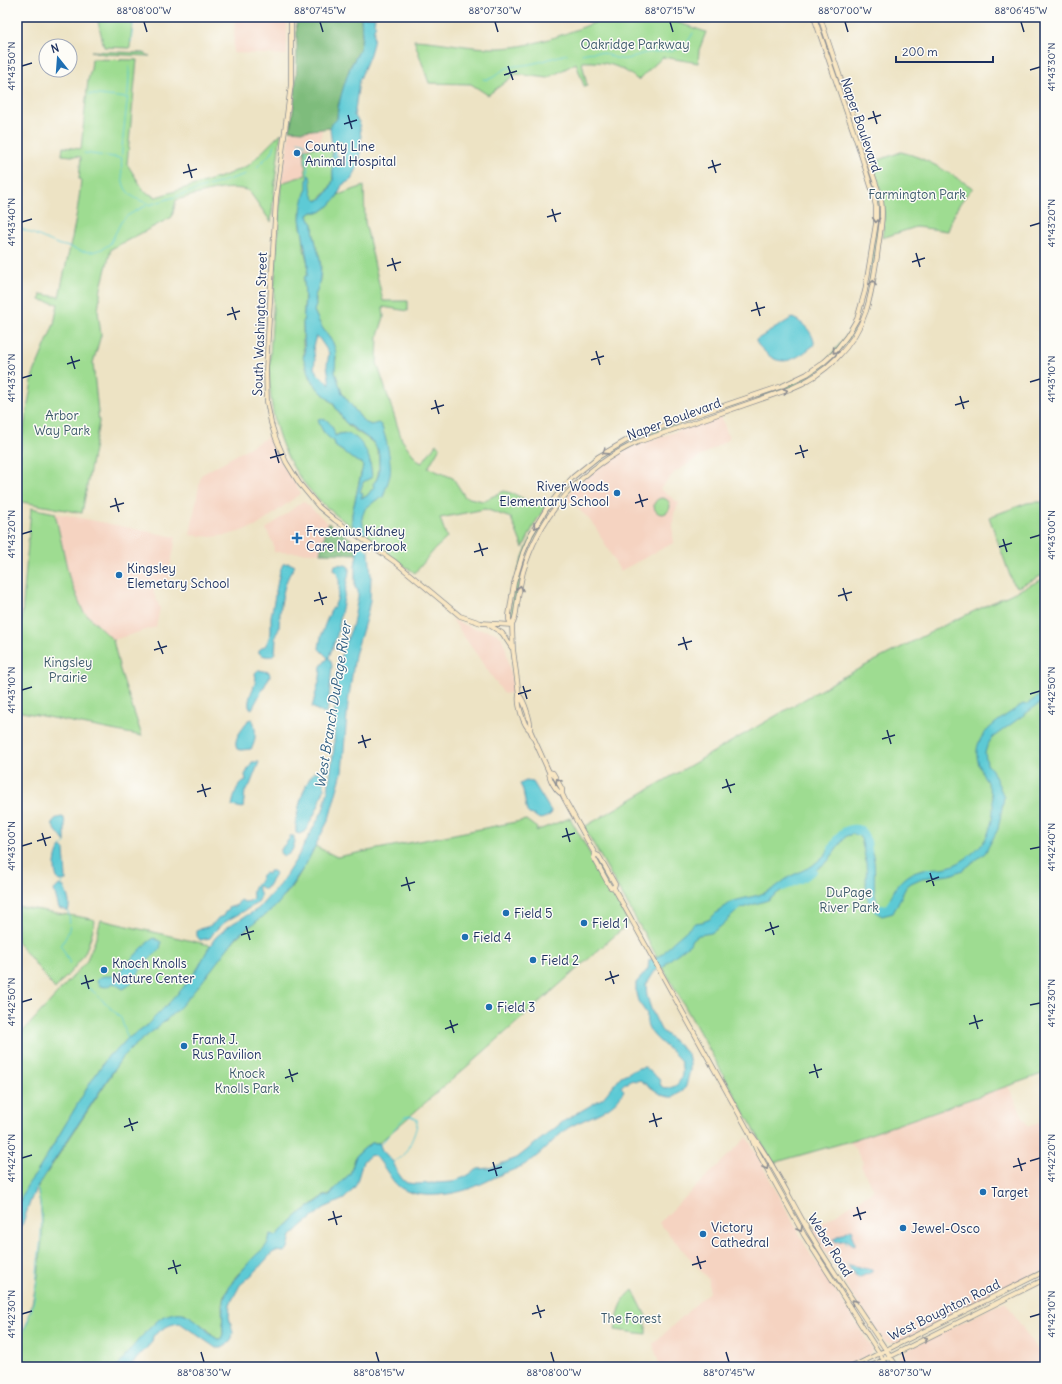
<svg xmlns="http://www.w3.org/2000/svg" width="1062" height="1384" font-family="Delius,sans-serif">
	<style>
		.built { fill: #f5d3c1 }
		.green { fill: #9edc91; stroke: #5c8678 }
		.forest { fill: #7ebc7b; stroke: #4c766c }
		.water { fill: #5dcad5; stroke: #3c7c9a; fill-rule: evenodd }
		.pier { fill: #ede3c4 }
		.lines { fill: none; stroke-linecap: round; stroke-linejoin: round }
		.stream { stroke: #5dcad5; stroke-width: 1 }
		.river { stroke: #5dcad5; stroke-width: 6 }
		.secondary-casing { stroke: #848991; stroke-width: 5.5 }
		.secondary { stroke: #f9e7c3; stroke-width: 4 }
		.oneway { stroke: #8a8b90 }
		.ticks { fill: none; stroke: #1b2f5e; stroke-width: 1.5 }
		.poi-dot { fill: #1f6fb2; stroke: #fdfcf7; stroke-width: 1.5 }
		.labels { text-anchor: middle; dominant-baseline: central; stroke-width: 3; stroke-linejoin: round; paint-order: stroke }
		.park-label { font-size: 13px; fill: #3c5a6b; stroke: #fdfcf7 }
		.street-label { font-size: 13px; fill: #1b2f5e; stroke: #fdfcf7 }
		.poi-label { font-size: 13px; fill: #1b2f5e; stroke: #fdfcf7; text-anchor: start }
		.water-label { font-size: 14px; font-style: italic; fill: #2f5e82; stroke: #fdfcf7 }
		.neatline { fill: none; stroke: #1b2f5e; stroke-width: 1.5 }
		.ticks-label { font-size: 10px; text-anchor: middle; fill: #1b2f5e }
	</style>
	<rect width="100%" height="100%" fill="#fdfcf7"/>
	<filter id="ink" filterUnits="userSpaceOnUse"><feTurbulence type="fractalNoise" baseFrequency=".025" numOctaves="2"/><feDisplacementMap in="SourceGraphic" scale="8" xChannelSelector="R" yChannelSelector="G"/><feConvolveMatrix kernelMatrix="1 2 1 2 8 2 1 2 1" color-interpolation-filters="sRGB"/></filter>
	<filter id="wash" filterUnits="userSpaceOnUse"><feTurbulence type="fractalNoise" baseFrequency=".012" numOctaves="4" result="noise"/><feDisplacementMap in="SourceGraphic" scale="16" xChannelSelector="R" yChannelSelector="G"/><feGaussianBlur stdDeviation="0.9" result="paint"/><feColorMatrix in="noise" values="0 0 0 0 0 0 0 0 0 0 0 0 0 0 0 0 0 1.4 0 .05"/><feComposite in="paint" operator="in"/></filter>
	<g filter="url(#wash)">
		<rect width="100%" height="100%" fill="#ede3c4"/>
		<path class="built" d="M 235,17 L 287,17 L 287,55 L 233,53 Z
			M 322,129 L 320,147 L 304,149 L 306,175 L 281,183 L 290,130 L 303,131 Z
			M 721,416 L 729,439 L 675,472 L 660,489 L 679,503 L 674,513 L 673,524 L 673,543 L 620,571 L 596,528 L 587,517 L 568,499 L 568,495 L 580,482 L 607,460 L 634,446 Z
			M 271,435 L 284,467 L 301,493 L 264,521 L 255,527 L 228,535 L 211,537 L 190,535 L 201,475 Z
			M 303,501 L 328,523 L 320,553 L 274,552 L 273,543 L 266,529 Z
			M 55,513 L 176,537 L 169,573 L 170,583 L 153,591 L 160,608 L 156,627 L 113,640 L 83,611 L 69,577 Z
			M 452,619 L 472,628 L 494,632 L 502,638 L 506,649 L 514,692 L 504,694 Z
			M 1008,1086 L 1028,1127 L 1045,1119 L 1045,1270 L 1001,1290 L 985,1300 L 903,1340 L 892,1344 L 886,1343 L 878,1333 L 873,1323 L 852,1295 L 812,1230 L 874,1190 L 861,1166 L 863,1162 L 850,1141 Z
			M 747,1137 L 812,1257 L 824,1272 L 872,1348 L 872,1351 L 869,1355 L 847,1367 L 660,1367 L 653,1344 L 709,1292 L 709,1280 L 659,1223 Z
			M 1005,1301 L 1045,1362 L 1045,1367 L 901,1367 L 899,1364 L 899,1356 L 911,1348 Z"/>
		<path class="green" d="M 97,17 L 133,17 L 130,48 L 104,47 Z
			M 610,17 L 661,17 L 706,32 L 699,50 L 698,63 L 663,57 L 638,80 C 620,65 605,61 582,62 L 587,86 L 584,86 L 576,63 L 548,78 L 516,74 L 488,95 L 471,84 L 429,83 L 414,40 C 442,41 470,49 499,48 C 537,47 574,30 610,17 Z
			M 91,51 L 144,53 L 150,56 L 104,54 Z
			M 92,59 L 137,60 L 127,164 L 145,192 L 156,197 L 224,176 L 249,165 L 281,133 L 276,172 L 271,222 L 249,191 C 229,183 196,195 176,200 L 172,217 L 111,249 L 101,288 L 98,311 L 101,335 L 93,363 L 99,422 L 82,513 L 17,501 L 17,487 L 22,439 L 33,375 L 54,324 L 58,304 L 40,300 L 41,294 L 59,297 C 67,258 78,219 81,179 L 79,179 L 81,157 L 62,155 L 63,147 L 81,149 L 88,80 L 91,69 Z
			M 332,145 L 333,180 C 328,196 314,203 300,212 L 301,227 L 303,234 L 304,249 L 308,264 L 307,276 L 304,279 C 307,309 296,353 311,379 C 315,385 321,392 327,398 C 329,400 332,401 333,404 C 339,411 342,420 349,426 C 368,441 380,439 379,467 C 378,474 378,479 373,484 L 374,487 L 367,496 L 361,498 L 363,494 L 360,492 L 363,482 L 372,477 C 371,472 371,466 370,461 C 369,458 366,454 364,450 C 358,439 348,428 335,436 L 319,423 L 324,433 L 334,441 L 335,446 L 363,465 L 363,470 L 361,473 L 352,514 L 352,523 L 355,529 C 296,489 271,444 269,373 L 281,183 L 306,175 L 304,149 Z
			M 901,152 C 928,158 950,174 973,188 C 960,200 953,214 948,231 L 916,227 L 882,238 C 887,205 882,193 871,163 Z
			M 364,186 L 365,222 L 383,301 L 408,301 L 408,311 L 383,307 L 384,317 L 378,336 L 377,363 L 402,440 L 418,461 L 422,463 L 436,444 L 440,447 L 428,468 L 453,478 L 465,497 L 483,501 L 504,491 L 514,494 L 532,503 L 546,506 L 535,523 L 523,548 L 511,518 L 485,509 L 440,518 L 447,538 L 435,549 L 415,573 C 409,569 370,542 368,539 C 365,532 360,520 363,512 C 367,504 378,500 384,495 L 386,442 L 382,427 L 371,425 L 364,422 L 342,393 L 335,372 L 334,366 L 336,358 L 333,343 L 321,326 L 314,311 L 316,300 L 315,295 C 320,286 323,267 319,255 C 316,244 313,235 313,224 L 309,219 L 308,215 L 312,212 L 320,212 L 330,205 L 338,195 Z
			M 876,190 L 880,204 L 880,223 L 869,294 L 863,311 L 867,298 L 878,206 L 875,191 Z
			M 855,325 C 855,329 850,336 847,341 C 826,373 790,391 753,399 L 795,382 L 812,373 L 823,365 Z
			M 739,403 C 705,418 668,426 635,441 C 622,447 610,455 598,463 L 596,462 L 596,460 L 631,440 L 642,435 Z
			M654 506a8 8 0 1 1 16 0a8 8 0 1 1-16 0Z
			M 555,500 L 547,513 L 530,546 L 526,556 L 521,571 L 514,617 L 511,617 C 511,575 530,534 555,500 Z
			M 1035,502 L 1045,502 L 1045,574 L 1018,587 L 1013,584 L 989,517 L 1027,503 Z
			M 31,508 L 55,513 L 69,577 L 83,611 L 113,640 L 120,670 L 142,736 L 17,711 L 17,676 Z
			M 1045,578 L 1045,747 L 1040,749 L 1045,764 L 1045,1073 L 850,1141 L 773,1163 L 584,827 L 841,678 L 951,622 Z
			M 570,818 L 629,923 L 471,1063 L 379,1143 L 372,1143 L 366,1147 L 356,1156 L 350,1174 L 340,1183 L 330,1195 L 324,1196 L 298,1215 L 276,1236 L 270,1235 L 268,1245 L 236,1276 L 225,1294 L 222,1305 L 223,1334 L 221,1339 L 217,1339 L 207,1329 L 184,1313 L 155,1325 L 130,1351 L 118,1367 L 17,1367 L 17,1344 L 28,1321 L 38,1276 L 42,1238 L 42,1216 L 37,1188 L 115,1069 L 103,1063 L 36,1174 L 32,1179 L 17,1212 L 17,1038 L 86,962 L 95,941 L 101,920 L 227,949 C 239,931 258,922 273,908 C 290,893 305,866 315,846 L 337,857 L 526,820 L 537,828 L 536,831 Z
			M 17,906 L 92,919 L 95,921 C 92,932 90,942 85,952 C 78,966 65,977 55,989 L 17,941 Z
			M 633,1290 L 646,1316 L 646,1334 L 615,1330 C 619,1312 619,1302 633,1290 Z"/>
		<path class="forest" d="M 296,17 L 361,17 L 362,34 L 360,49 L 350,67 L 338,106 L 337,119 L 332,124 L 330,128 L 303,131 L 290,130 C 297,92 298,55 296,17 Z
			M 328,523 L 355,542 L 357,554 L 320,553 Z"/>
		<path class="water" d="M 361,17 L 375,17 L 374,23 L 376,25 L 374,29 L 373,43 L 370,54 L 359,81 L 355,110 L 354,115 L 359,122 L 361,137 L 360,163 L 351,180 L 342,185 L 337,197 L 330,205 L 320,212 L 312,212 L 308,215 L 309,219 L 313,224 C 313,235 316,244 319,255 C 322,265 320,288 315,295 L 316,305 L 314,311 L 321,326 L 333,343 L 336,352 L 335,372 L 342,393 L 364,422 L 371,425 L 378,423 L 381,425 C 386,436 392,463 390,475 C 388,483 385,490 383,497 L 376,500 L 365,509 L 362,517 L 363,525 L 367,535 L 368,541 L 371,576 L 370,600 L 367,615 L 355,655 L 348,703 L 342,772 L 329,819 L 306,864 L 282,899 L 274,908 L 237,936 L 201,983 L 180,1007 L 165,1021 L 133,1047 L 121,1059 L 36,1188 C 28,1204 25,1221 17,1237 C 17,1212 18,1194 36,1174 L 90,1083 L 109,1055 L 117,1050 L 127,1039 L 147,1025 L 168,1004 L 182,989 L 198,968 L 208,949 L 215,938 L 230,925 L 258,909 L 280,884 L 297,858 L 323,810 L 328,790 L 334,748 L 335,680 L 343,650 L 353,624 L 358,597 L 358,590 L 355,588 L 355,566 L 357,554 L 355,529 L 352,523 L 352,514 L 363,466 L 361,463 L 351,458 L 344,452 L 336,447 L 334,441 C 326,437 320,428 318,419 L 325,419 C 331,423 334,429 335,436 C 352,426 367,447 370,462 C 371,467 371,472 372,477 L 363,482 L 360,492 L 363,493 L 361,498 L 367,496 L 374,487 L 373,484 L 377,479 L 379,473 L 379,455 L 378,450 L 373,442 L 345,422 L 333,403 L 318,389 L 311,378 L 306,365 L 303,357 L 305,354 L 303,324 L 305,300 L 304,279 L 305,276 L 307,276 L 308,264 L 300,219 L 302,205 L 305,193 L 307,189 L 307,181 L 308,175 L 310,176 C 312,184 309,194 317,201 C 325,198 331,188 333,180 L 332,145 L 330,128 L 332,124 L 337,119 C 338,102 344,85 350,68 C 353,61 358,55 360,48 C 363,38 362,28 361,17 ZM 338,141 L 341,141 L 347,152 L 347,160 L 343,163 L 336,154 ZM 316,336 L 319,338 L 329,353 L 327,365 L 330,385 L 318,374 L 314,368 L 315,360 L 313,346 Z
			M 792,318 C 802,321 815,334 814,345 C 799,357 782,370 765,352 C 761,348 757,345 756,340 Z
			M 289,563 L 295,566 C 282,581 280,609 279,628 C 278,633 275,633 275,639 L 276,640 L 275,653 L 272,656 C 267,657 263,656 259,653 L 259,650 L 266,645 L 271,633 L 271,616 L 280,571 L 283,564 Z
			M 335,565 C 339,564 345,564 349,567 L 349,571 L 337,635 L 329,657 L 332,665 L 329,698 L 327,712 L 324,714 L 312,707 L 320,678 L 321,666 L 328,658 L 319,649 C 320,637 324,626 329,615 C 330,611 333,608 335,605 C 340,594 342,577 334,569 Z
			M 259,670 L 269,672 L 270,676 L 252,709 L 249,707 C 247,693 259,685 255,673 L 257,671 Z
			M 1045,690 L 1045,701 L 1036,706 L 992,738 L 987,746 L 985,753 L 987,764 L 992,770 L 1004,797 L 998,829 L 985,853 L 963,870 L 950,875 L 922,878 L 911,883 L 906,887 L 893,913 L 882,916 C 860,904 868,883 866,863 C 865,855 863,847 861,839 L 859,836 L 853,834 L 846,836 L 828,861 L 809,875 L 789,885 L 768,900 L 742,908 L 736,912 L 720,927 L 711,933 L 699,935 L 692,939 L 690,944 L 668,961 L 664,967 L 655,971 L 646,985 L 647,996 L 651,1009 L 661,1030 L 682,1048 L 688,1055 L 690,1063 L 690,1070 L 686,1086 L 683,1091 L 673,1097 L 669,1097 L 662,1095 L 640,1080 L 637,1081 L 630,1080 L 628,1083 L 625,1083 L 621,1087 L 624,1090 C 614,1112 588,1116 568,1128 C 555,1137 545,1151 532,1160 C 522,1167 513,1170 502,1174 C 493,1178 484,1183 474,1187 C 454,1195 417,1201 398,1186 C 392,1181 384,1166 378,1159 L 374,1156 L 371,1155 L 363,1161 L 356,1185 L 351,1192 L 344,1199 L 324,1208 L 304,1224 L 291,1236 L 288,1248 L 285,1252 L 276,1251 L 272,1253 L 255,1272 L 240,1285 L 230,1304 L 229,1317 L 233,1332 L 232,1338 L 227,1345 L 222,1348 L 216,1348 L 180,1323 C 168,1324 162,1329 153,1336 L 152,1342 L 129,1367 L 118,1367 C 123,1356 153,1322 164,1316 C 170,1314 180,1311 185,1314 C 198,1319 206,1331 217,1339 L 221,1339 L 223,1334 C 221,1290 226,1289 254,1257 C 263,1248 267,1249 270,1235 L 272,1234 L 276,1236 L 298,1215 L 325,1196 L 330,1195 L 340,1183 L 350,1174 L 356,1156 L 366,1147 L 372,1143 L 379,1143 L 382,1150 L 393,1162 L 398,1173 L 403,1180 L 407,1183 L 416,1184 L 452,1182 L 465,1177 L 478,1169 L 490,1168 L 517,1158 L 564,1121 L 603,1098 L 621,1076 L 639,1068 L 645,1067 L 659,1079 L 661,1086 L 666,1089 C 669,1088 673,1087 675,1086 C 684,1080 684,1065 678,1058 C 667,1045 643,1034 647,1014 L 638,1001 L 636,993 L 636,983 L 648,969 L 649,960 L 662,955 L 672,943 L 695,923 L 703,922 L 710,919 L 716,913 L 733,901 L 759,895 L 773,889 L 789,877 L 812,866 L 825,855 L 842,830 L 847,829 L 861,829 C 867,839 872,849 874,861 C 876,877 871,894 880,908 L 888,909 C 891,889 903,873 924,869 C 933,868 942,869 951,866 C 964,862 979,849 986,838 C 992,826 995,810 992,796 C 987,775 966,757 984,734 C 994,722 1010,713 1023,704 L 1025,705 L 1041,695 Z
			M 252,719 C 257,726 256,743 251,749 L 241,750 L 237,749 C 232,738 244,729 248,720 Z
			M 252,762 L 259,762 L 250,785 L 245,791 L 243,808 L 232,806 C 234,797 236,783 246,780 L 245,775 Z
			M 314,772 L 324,772 L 324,789 L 318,807 L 305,832 L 299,834 L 296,833 C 295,815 303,785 314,772 Z
			M 526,781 L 533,782 L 551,811 L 550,815 C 535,823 541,816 529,814 L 527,812 L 523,790 L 520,784 Z
			M 62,817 L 64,818 L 65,824 L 65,842 L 54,828 L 52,824 C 54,818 57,818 62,817 Z
			M 290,836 L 294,836 L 294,839 L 295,841 C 293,849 292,854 284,856 L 280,853 C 281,846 289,842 290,836 Z
			M 61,847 C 62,848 63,848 64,849 C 64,851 66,876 66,880 L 59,881 C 53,874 54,854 61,847 Z
			M 269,871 L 274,871 L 276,873 L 266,889 L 263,889 L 259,886 L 257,887 C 261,894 262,897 257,903 C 242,914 219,921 210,938 L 200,940 L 197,936 L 197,930 C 207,926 211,928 218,918 L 223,916 L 225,912 L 228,911 L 228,908 L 237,905 L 240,900 L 245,902 L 250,901 L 253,898 C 252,891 253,886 260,882 L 262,875 L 265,873 L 268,874 Z
			M 59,885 L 64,887 C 67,895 71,902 68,911 L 59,908 L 54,890 Z
			M 154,938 L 161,942 C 162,953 151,955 146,962 C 138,971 135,984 123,989 L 114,983 L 106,987 L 100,986 L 97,981 C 100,973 109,978 116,975 L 147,943 Z
			M 851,1229 L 853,1230 L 852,1236 L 855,1243 L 855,1245 L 852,1244 L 847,1240 L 836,1242 L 834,1240 L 835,1238 Z
			M 850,1265 L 872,1270 L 872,1272 L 858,1278 L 848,1266 Z"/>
		<path class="pier" d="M 355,529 L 369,538 L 369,551 L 355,541 Z"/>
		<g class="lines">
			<path class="stream" d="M 131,42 L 134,17
				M 582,54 C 590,52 598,51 606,54 C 611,56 616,59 621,59 C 630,60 636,55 645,53 C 666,49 681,57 693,33
				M 129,66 C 129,74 129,82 128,91 C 127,113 116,169 125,188 C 130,197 140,201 150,204
				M 483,79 C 492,82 498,72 505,69 C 513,65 522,66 530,64 C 542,62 554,57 567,54
				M 89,94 L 127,98
				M 298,141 L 305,143 L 305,146
				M 306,149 L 308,175
				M 84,153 L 121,158
				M 257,167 L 273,151 L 275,143
				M 17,227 L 60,245 L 70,247 L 81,251 L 92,252 L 102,249 L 110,244 L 121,222 L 127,216 L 143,207 L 246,174
				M 61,847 L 65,842
				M 62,885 L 63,881
				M 68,911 C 72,927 69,932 61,946 L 70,963
				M 78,978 L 80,982 L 94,992 L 121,1018 L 128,1039
				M 380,1145 L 405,1117 L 410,1116 L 417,1119 C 419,1126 409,1149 403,1155 C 401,1158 396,1160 393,1162
				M 846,1244 L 847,1240
				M 847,1262 L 849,1265
				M 17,1344 C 27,1327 34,1305 36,1286 C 37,1278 37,1269 38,1261 C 42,1234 43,1218 38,1191 L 36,1187"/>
			<path class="river" d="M 343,168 L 347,156 L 347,144
				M 831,849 C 834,842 840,831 848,829 C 851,827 857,828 861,829 L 868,841 L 869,851
				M 783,888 L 805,878 L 814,871
				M 876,905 L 877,909 L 888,907 L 892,901"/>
		</g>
	</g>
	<g filter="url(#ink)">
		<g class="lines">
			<g class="secondary-casing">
				<path id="secondary" d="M 291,17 L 291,84 L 276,199 L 266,370 L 267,402 L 271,423 L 276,439 L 286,462 L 299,483 L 319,507 L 335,520 L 395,562 L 460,616 L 481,623 L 512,625
					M 489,625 L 502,633 L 512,648
					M 512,625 C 517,617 516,608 518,599 C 519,590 521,581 523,572 C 540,513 583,467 638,442 L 790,389 C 825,375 854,347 866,311 C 872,293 874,275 877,257 C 879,237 884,219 881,199 L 820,17
					M 519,695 C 524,700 532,723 530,730
					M 549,772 L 553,773 L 562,789 L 562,794 L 565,800 L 595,854 L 599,856 L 615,884 L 614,888 L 749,1132 L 756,1149 L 804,1235 L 888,1367
					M 562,794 C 556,791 549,779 549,772 L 530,730 C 523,725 517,703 519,695 L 513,649 L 512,625 L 509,620 L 509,615 L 514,583 L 523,553 L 531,534 L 547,508 L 561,490 L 573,477 L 598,457 L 629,439 L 652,430 L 782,386 L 807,374 L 824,362 L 833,354 L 847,336 L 857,319 L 865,291 L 876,223 L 876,207 L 873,193 L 858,145 L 814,17
					M 595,854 L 594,858 L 610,887 L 614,888
					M 752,1135 C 775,1165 791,1202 811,1235 C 838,1280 869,1323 897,1367
					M 852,1367 L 1045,1271
					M 869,1367 L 1045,1279"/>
			</g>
			<use href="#secondary" class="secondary"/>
		</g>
		<defs><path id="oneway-chevron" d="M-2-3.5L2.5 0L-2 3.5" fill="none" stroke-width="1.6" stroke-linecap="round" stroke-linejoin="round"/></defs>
		<g class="oneway">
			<use href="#oneway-chevron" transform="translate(876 220) rotate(94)"/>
			<use href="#oneway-chevron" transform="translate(873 283) rotate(-80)"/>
			<use href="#oneway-chevron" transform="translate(835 351) rotate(132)"/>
			<use href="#oneway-chevron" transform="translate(785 391) rotate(-19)"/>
			<use href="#oneway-chevron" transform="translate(605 452) rotate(147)"/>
			<use href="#oneway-chevron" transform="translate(536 526) rotate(120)"/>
			<use href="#oneway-chevron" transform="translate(520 588) rotate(-79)"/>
			<use href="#oneway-chevron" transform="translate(558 781) rotate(-120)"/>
			<use href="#oneway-chevron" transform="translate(766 1167) rotate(61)"/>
			<use href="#oneway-chevron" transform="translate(800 1229) rotate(61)"/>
			<use href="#oneway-chevron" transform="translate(854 1302) rotate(-125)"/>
			<use href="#oneway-chevron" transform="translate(925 1339) rotate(-27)"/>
		</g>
	</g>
	<path class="ticks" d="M 144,22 L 147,32M 320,22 L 323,32M 495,22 L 498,32M 670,22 L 673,32M 845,22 L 848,32M 1021,22 L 1024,32M 22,66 L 32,63M 508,66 L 513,80M 1030,70 L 1040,67M 504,75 L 517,71M 873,111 L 877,124M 348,115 L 352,129M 868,119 L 881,115M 344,124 L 357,120M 712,160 L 716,173M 188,164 L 192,178M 708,168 L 721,164M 183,173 L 197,169M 552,209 L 556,222M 547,217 L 561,213M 22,222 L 32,219M 1030,226 L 1040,223M 916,253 L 920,267M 392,258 L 396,271M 912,262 L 925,258M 387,266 L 401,262M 756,302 L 760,316M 232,307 L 236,320M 751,311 L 765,307M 227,315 L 240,311M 596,351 L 600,365M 71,356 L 75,369M 591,360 L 604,356M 67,364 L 80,360M 22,378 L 32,375M 1030,382 L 1040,379M 960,396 L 964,409M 435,400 L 439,414M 955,405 L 969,401M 431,409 L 444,405M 800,445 L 804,458M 275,449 L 279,463M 795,454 L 808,450M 270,458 L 284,454M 639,494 L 643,507M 115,498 L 119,512M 635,503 L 648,499M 110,507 L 124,503M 22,534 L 32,531M 1030,538 L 1040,535M 1003,539 L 1007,552M 479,543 L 483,556M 999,547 L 1012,543M 474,552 L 488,548M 843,588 L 847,601M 319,592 L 323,605M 838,596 L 852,592M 314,601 L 327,597M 683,637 L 687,650M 158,641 L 163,654M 678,645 L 692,641M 154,650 L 167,646M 523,686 L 527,699M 22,690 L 32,687M 518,694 L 531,690M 1030,694 L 1040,691M 887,730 L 891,744M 362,735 L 366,748M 882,739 L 895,735M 358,743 L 371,739M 726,779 L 731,793M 202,784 L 206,797M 722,788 L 735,784M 197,792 L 211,788M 566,828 L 570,842M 42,833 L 46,846M 562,837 L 575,833M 37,841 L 51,837M 22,846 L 32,843M 1030,849 L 1040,847M 930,873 L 934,886M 406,877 L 410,891M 926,882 L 939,877M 401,886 L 415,882M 770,922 L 774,935M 246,926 L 250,940M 765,931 L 779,926M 241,935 L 254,931M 610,971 L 614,984M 85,975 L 89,989M 605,980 L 619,975M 81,984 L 94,980M 22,1002 L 32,999M 1030,1005 L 1040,1003M 974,1015 L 978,1029M 450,1020 L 454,1033M 969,1024 L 983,1020M 445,1029 L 458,1024M 814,1064 L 818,1078M 289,1069 L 293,1082M 809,1073 L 822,1069M 285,1078 L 298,1073M 653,1113 L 657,1127M 129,1118 L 133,1131M 649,1122 L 662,1118M 124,1127 L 138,1122M 22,1158 L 32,1155M 1018,1158 L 1022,1171M 1030,1161 L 1040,1158M 493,1162 L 497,1176M 1013,1167 L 1026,1163M 488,1171 L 502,1167M 857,1207 L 861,1220M 333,1211 L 337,1225M 853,1216 L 866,1212M 328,1220 L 342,1216M 697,1256 L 701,1269M 173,1260 L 177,1274M 692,1265 L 706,1261M 168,1269 L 181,1265M 537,1305 L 541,1318M 22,1314 L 32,1311M 532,1314 L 545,1310M 1030,1317 L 1040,1314M 201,1352 L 204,1362M 376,1352 L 379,1362M 551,1352 L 554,1362M 726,1352 L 729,1362M 902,1352 L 905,1362"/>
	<g class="poi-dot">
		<circle cx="297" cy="153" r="4"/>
		<circle cx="617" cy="493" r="4"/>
		<path d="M295 532h4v4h4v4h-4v4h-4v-4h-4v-4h4z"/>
		<circle cx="119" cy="575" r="4"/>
		<circle cx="506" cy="913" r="4"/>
		<circle cx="584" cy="923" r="4"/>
		<circle cx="465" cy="937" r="4"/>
		<circle cx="533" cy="960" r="4"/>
		<circle cx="104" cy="970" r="4"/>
		<circle cx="489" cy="1007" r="4"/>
		<circle cx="184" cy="1046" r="4"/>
		<circle cx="983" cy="1192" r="4"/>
		<circle cx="903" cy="1228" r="4"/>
		<circle cx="703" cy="1234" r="4"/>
	</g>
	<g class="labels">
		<g class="park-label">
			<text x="635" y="44">Oakridge Parkway</text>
			<text x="917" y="194">Farmington Park</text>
			<text x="62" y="415">Arbor<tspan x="62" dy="15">Way Park</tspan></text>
			<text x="68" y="662">Kingsley<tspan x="68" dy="15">Prairie</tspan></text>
			<text x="849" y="892">DuPage<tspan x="849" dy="15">River Park</tspan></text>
			<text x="247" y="1073">Knock<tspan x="247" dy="15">Knolls Park</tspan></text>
			<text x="631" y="1318">The Forest</text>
		</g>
		<g class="street-label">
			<text transform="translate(861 125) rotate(71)">Naper Boulevard</text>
			<text transform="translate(260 324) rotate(-88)">South Washington Street</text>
			<text transform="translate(674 419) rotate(-20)">Naper Boulevard</text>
			<text transform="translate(830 1245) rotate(58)">Weber Road</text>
			<text transform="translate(944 1310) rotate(-26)">West Boughton Road</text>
		</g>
		<g class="poi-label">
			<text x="305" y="146">County Line<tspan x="305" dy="15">Animal Hospital</tspan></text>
			<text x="609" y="486" text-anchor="end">River Woods<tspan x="609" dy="15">Elementary School</tspan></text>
			<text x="306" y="531">Fresenius Kidney<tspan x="306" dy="15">Care Naperbrook</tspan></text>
			<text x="127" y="568">Kingsley<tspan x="127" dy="15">Elemetary School</tspan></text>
			<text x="514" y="913">Field 5</text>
			<text x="592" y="923">Field 1</text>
			<text x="473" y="937">Field 4</text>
			<text x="541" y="960">Field 2</text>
			<text x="112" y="963">Knoch Knolls<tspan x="112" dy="15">Nature Center</tspan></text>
			<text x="497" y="1007">Field 3</text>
			<text x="192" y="1039">Frank J.<tspan x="192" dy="15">Rus Pavilion</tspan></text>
			<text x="991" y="1192">Target</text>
			<text x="711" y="1227">Victory<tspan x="711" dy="15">Cathedral</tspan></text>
			<text x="911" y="1228">Jewel-Osco</text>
		</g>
		<g class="water-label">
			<text transform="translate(333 705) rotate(-81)">West Branch DuPage River</text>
		</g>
	</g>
	<rect width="1062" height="1384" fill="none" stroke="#fdfcf7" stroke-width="44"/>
	<g transform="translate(58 58) rotate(343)"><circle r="19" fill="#fdfcf7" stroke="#a3aaba"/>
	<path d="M0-3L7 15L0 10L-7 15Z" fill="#1f6fb2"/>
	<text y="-6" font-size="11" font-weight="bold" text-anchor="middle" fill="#1b2f5e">N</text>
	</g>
	<path d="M896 56v6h97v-6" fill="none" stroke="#1b2f5e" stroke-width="2"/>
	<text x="902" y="56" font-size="12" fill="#1b2f5e" stroke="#fdfcf7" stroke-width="3" paint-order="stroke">200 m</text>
	<rect x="22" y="22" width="1018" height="1340" class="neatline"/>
	<g class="ticks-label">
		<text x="144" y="14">88°08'00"W</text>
		<text x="320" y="14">88°07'45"W</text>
		<text x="495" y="14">88°07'30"W</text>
		<text x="670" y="14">88°07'15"W</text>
		<text x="845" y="14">88°07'00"W</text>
		<text x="1021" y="14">88°06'45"W</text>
		<text transform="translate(11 66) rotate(-90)" y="4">41°43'50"N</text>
		<text transform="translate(1051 67) rotate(-90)" y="4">41°43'30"N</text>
		<text transform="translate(11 222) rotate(-90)" y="4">41°43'40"N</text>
		<text transform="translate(1051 223) rotate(-90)" y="4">41°43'20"N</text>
		<text transform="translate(11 378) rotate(-90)" y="4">41°43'30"N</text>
		<text transform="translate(1051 379) rotate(-90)" y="4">41°43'10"N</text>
		<text transform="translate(11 534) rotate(-90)" y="4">41°43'20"N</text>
		<text transform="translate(1051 535) rotate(-90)" y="4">41°43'00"N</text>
		<text transform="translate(11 690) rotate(-90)" y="4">41°43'10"N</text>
		<text transform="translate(1051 691) rotate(-90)" y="4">41°42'50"N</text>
		<text transform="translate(11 846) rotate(-90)" y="4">41°43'00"N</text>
		<text transform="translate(1051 847) rotate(-90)" y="4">41°42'40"N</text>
		<text transform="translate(11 1002) rotate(-90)" y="4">41°42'50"N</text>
		<text transform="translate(1051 1003) rotate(-90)" y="4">41°42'30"N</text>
		<text transform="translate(11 1158) rotate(-90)" y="4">41°42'40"N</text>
		<text transform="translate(1051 1158) rotate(-90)" y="4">41°42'20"N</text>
		<text transform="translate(11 1314) rotate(-90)" y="4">41°42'30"N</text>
		<text transform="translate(1051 1314) rotate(-90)" y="4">41°42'10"N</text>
		<text x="204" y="1376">88°08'30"W</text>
		<text x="379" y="1376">88°08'15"W</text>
		<text x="554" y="1376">88°08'00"W</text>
		<text x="729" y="1376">88°07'45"W</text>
		<text x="905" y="1376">88°07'30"W</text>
	</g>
</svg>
